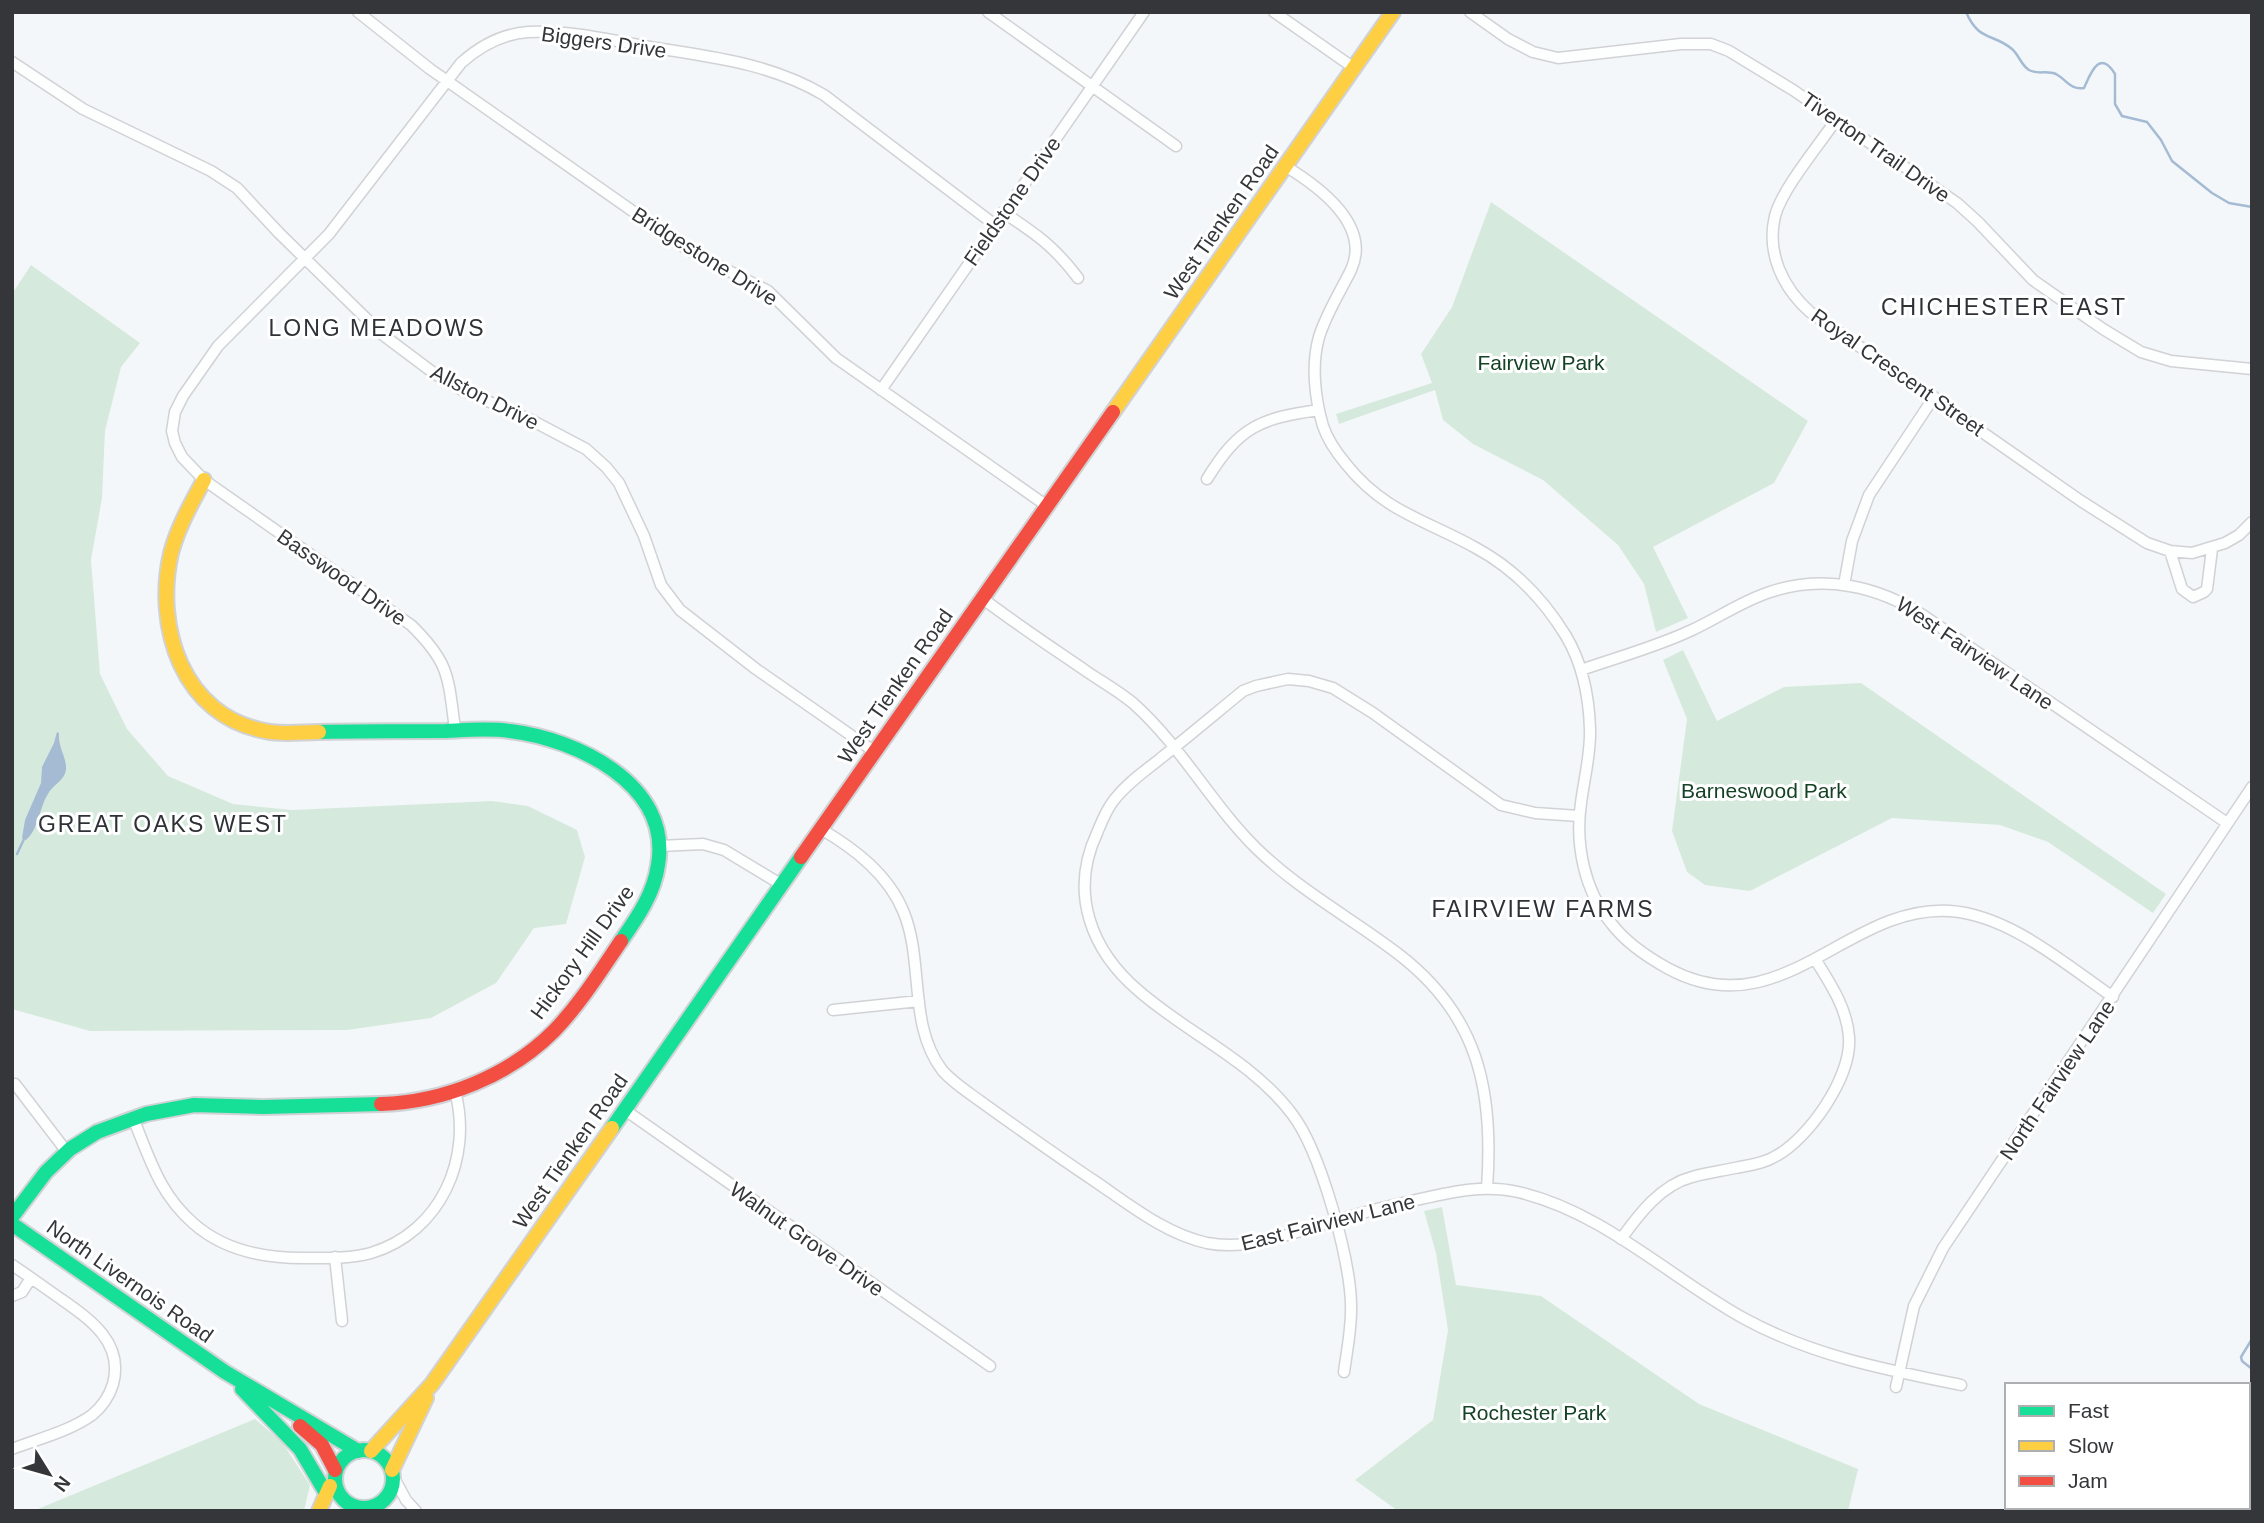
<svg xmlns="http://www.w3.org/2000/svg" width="2264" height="1523" font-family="Arial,sans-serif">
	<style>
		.green { fill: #d5eadd }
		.water { fill: #a4bbd3 }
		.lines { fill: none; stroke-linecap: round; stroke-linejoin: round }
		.stream { stroke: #a4bbd3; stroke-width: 2.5 }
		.street-casing { stroke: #d0d2d5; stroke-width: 13 }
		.fast-casing { stroke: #d0d2d5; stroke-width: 18 }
		.slow-casing { stroke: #d0d2d5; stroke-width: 18 }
		.jam-casing { stroke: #d0d2d5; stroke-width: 18 }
		.street { stroke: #fdfefe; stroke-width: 10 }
		.fast { stroke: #16e098; stroke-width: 14 }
		.slow { stroke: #ffcf43; stroke-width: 14 }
		.jam { stroke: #f24e42; stroke-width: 14 }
		.labels { text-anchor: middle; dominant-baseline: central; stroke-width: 6; stroke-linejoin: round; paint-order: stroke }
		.street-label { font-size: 21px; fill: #343639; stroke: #fff }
		.park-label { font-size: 21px; fill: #134224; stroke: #fff }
		.neighbourhood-label { font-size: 23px; letter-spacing: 2px; fill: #2e3237; stroke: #fff }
	</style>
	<rect width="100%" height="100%" fill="#f4f7fa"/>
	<path class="green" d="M 1491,202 L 1808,421 L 1774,483 L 1653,547 L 1688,618 L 1656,632 L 1644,584 L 1618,545 L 1543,480 L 1473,444 L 1443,420 L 1435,390 L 1339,424 L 1336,414 L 1432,383 L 1421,354 L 1452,307 Z
		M 31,265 L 140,343 L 121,367 L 105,431 L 102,498 L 91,560 L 100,674 L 127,729 L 168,776 L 233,804 L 292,810 L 492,801 L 528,806 L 577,830 L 585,857 L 566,924 L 534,928 L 496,983 L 431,1018 L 347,1030 L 90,1031 L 12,1009 L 12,294 Z
		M 1683,650 L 1717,721 L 1784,687 L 1861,683 L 2166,894 L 2153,913 L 2048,842 L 2000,825 L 1892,818 L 1750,891 L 1705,885 L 1687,872 L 1672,831 L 1687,719 L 1663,660 Z
		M 1442,1207 L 1456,1285 L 1541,1296 L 1699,1404 L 1858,1469 L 1848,1511 L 1398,1511 L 1355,1480 L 1433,1420 L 1448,1330 L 1436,1253 L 1424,1211 Z
		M 255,1419 L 282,1442 L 310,1485 L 304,1511 L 33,1511 Z"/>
	<path class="water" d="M 57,732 L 59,733 C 58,747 65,754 66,766 C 67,780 54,783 48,794 C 39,808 39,829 26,840 L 22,838 L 25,820 L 41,783 L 42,767 L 54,743 Z"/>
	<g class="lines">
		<path class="stream" d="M 1966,12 C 1979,42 1993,33 2012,49 C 2019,55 2021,65 2029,70 C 2038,75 2047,70 2056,74 C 2067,80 2070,90 2084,88 C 2090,75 2099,48 2115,74 L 2115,104 L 2122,116 L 2147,122 L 2161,140 L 2172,161 L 2212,193 L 2229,203 L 2252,207
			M 17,854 L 24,839
			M 2252,1339 L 2241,1357 L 2242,1361 L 2252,1369
			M 2248,1402 L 2252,1391
			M 2206,1507 L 2208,1511"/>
		<g class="street-casing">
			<path id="street" d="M 358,12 L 430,69 L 688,250 L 768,291 L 836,358 L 1047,506
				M 988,12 L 1176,146
				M 1274,12 L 1354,68
				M 1470,12 L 1508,39 L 1533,52 L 1558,58 L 1681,44 L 1711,44 L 1729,51 L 1793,90 L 1957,203 L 1978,222 L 2033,280 L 2103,329 L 2141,352 L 2171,361 L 2252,369
				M 12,62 L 83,109 L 211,171 L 237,188 L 279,233 L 383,335 L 435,374 L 462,390 L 531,420 L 586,449 L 606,467 L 619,483 L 644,536 L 661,585 L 680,610 L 756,669 L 875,752
				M 1836,120 C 1819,145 1782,189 1775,216 C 1766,253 1783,288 1810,312 L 2081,501 L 2147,543 L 2170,551 L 2192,553 L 2225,543 L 2239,535 L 2252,522
				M 1285,166 C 1318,186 1372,224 1351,270 C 1340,292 1326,314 1319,337 C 1311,365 1315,399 1323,426 C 1328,441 1336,452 1346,464 C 1384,512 1426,520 1476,548 C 1513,568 1544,600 1566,636 C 1582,663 1589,697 1590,729 C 1591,753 1584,779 1581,803 C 1575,844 1584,890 1611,923 C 1626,943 1647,957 1669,969 C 1781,1029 1847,904 1950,911 C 2009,915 2065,964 2113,997
				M 1003,212 C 1036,234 1054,246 1078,278
				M 881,390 L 1144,12
				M 1207,479 C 1239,427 1260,418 1319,410
				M 2170,551 L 2182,589 L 2193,597 L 2204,592 L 2207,589 L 2212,549
				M 1844,585 L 1852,541 L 1869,495 L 1934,397
				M 982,598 C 1016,624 1051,647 1086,671 C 1102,682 1120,692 1134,704 C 1182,747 1212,805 1257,849 C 1299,890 1351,918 1397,953 C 1479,1015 1494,1091 1487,1188
				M 1581,670 C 1618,657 1656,647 1692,630 C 1718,618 1742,601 1770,592 C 1824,574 1878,586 1924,616 L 2227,823
				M 455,729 C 448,677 450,663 411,625 L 204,480 L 182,457 L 175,443 L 172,431 L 175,412 L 183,396 L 218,346 L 329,234 L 461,63 C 480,46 501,34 528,32 C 569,30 610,40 650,47 C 711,57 770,63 824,95 L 995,225
				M 821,829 C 855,849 889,875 904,913 C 924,963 908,1025 942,1070 C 952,1082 968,1092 980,1101 C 1019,1129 1057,1156 1096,1182 C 1131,1206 1166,1234 1207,1243 C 1243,1250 1277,1238 1311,1228 C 1343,1218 1374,1209 1407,1202 C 1444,1194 1480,1183 1518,1192 C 1604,1212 1670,1278 1745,1319 C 1813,1356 1887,1370 1961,1385
				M 659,846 L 703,844 L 724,850 L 782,885
				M 833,1010 L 919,1001
				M 15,1084 L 67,1152
				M 625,1110 L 990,1366
				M 133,1118 C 150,1159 159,1193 193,1223 C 223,1250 264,1258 302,1258 C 325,1258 349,1259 371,1253 C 441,1232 473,1158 455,1091
				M 1621,1239 C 1639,1214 1661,1185 1692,1177 C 1706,1173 1721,1171 1735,1168 C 1749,1165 1763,1164 1776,1156 C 1809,1138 1852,1077 1849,1037 C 1847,1008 1830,983 1815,959
				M 335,1257 L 342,1321
				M 12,1265 C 29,1276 45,1288 61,1299 C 91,1320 124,1343 113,1384 C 109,1397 102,1407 92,1415 C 70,1431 38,1439 12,1449
				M 12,1296 L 22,1292 L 31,1278
				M 1344,1372 C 1347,1350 1352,1327 1351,1304 C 1350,1258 1320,1150 1292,1114 C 1252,1061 1190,1035 1140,992 C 1091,951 1069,893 1097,833 C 1102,821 1106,810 1114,800 C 1127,783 1144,772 1161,758 C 1189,736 1216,713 1243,691 L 1256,686 L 1288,679 L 1309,681 L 1333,688 L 1373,713 L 1501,805 L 1535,813 L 1579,816
				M 1896,1387 L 1914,1306 L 1943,1248 L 2252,787
				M 394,1478 L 406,1500 L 416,1511
				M 2077,1507 L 2081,1511
				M 361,1509 L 366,1511
				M 2033,1511 L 2037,1507"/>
		</g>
		<g class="fast-casing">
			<path id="fast" d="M 319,732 C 361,731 404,731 446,731 C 467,730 489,728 510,731 C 576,739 672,784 658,865 C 654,894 637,918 621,941
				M 612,1128 L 801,857
				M 12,1217 L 46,1172 L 70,1149 L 97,1132 L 146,1114 L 194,1105 L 263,1107 L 381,1104
				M 12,1224 L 225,1372 L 358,1451
				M 242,1389 L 300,1449 L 326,1493
				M335 1479a29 29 0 1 1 58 0a29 29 0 1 1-58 0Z"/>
		</g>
		<g class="slow-casing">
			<path id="slow" d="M 1113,412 L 1393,12
				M 204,480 C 191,504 178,527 171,553 C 154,628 183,716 265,731 C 282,735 302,732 319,732
				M 371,1451 L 432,1384 L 612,1128
				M 392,1470 L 426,1398
				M 319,1511 L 330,1486"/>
		</g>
		<g class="jam-casing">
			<path id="jam" d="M 801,857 L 1113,412
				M 381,1104 C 444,1102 509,1076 554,1031 C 580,1004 600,972 621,941
				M 300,1426 L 322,1445 L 335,1470"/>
		</g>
		<use href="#street" class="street"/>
		<use href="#fast" class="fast"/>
		<use href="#slow" class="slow"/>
		<use href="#jam" class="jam"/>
	</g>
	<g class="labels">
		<g class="street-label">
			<text transform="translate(604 42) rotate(8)">Biggers Drive</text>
			<text transform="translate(1876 147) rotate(35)">Tiverton Trail Drive</text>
			<text transform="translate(1012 201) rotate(-55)">Fieldstone Drive</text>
			<text transform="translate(1221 222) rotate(-55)">West Tienken Road</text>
			<text transform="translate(705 256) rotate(32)">Bridgestone Drive</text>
			<text transform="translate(1898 372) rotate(35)">Royal Crescent Street</text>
			<text transform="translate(485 397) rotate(27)">Allston Drive</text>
			<text transform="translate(342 577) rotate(35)">Basswood Drive</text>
			<text transform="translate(1975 653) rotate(34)">West Fairview Lane</text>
			<text transform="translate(895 686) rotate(-55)">West Tienken Road</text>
			<text transform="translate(582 952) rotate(-54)">Hickory Hill Drive</text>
			<text transform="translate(2057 1080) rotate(-56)">North Fairview Lane</text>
			<text transform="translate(570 1151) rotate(-55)">West Tienken Road</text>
			<text transform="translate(1328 1222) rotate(-14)">East Fairview Lane</text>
			<text transform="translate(807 1239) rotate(35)">Walnut Grove Drive</text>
			<text transform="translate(130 1281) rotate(35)">North Livernois Road</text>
		</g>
		<g class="park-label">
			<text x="1541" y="362">Fairview Park</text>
			<text x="1764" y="790">Barneswood Park</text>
			<text x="1534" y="1412">Rochester Park</text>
		</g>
		<g class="neighbourhood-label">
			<text x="2004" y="307">CHICHESTER EAST</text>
			<text x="377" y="328">LONG MEADOWS</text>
			<text x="163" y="824">GREAT OAKS WEST</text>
			<text x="1543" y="909">FAIRVIEW FARMS</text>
		</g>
	</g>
	<rect width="2264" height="1523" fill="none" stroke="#343639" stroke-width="28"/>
	<rect x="2005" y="1383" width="245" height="126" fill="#ffffff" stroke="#aeafb0" stroke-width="2"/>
	<rect x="2019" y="1406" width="35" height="10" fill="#16e098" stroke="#aeafb0" stroke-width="2"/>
	<text x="2068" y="1418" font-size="21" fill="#343639">Fast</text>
	<rect x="2019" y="1441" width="35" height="10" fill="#ffcf43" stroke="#aeafb0" stroke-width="2"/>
	<text x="2068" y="1453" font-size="21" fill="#343639">Slow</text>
	<rect x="2019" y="1476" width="35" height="10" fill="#f24e42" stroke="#aeafb0" stroke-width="2"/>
	<text x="2068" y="1488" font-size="21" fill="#343639">Jam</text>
	<g transform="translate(49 1474) rotate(127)" stroke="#ffffff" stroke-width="5" paint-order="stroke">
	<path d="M0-5L12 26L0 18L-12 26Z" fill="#343639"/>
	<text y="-10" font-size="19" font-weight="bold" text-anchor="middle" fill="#343639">N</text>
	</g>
</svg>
